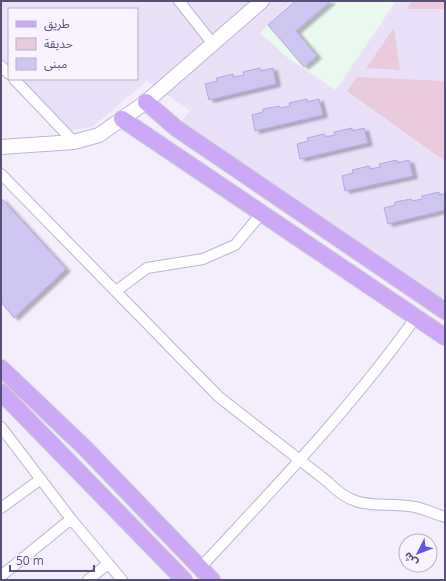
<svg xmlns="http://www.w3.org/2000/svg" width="446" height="581" font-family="'Open Sans','Noto Sans Arabic',sans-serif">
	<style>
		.residential { fill: #eae1f9 }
		.education { fill: #e9f9f0 }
		.green { fill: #eacadd }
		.building { fill: #cfc5f1; stroke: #b2a6e3; filter: url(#shadow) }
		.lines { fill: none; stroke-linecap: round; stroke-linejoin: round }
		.minor-casing { stroke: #bcb4d2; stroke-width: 12 }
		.secondary-casing { stroke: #bdb4d6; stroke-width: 16 }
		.primary-casing { stroke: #cccad6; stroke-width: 18 }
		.minor { stroke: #fff; stroke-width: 10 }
		.secondary { stroke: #fff; stroke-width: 14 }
		.primary { stroke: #cca8f7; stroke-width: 16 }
	</style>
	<defs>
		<filter id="shadow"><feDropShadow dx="4.5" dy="2.5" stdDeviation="1" flood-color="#0004"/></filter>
	</defs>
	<rect width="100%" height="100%" fill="#f3edfc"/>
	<path class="residential" d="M 1,1 L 445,1 L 445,306 L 176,128 L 190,111 L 147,81 L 92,127 L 70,130 L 20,79 L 137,79 L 137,9 L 9,9 L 9,68 L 1,60 Z"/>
	<path class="education" d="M 292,1 L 396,1 L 336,90 L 289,59 L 260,33 Z"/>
	<path class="green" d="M 412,1 L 445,1 L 445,9 L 407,9 Z
		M 394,28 L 400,70 L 366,68 Z
		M 357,77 L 445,81 L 445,161 L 347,91 Z"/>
	<path class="building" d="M 295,1 L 331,1 L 296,31 L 317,56 L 304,67 L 268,25 Z
		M 260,68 L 261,71 L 273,68 L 276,84 L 209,100 L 205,84 L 217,81 L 216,78 L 233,74 L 233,77 L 244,75 L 243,72 Z
		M 307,99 L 307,102 L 319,99 L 323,115 L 255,131 L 252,115 L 263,112 L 263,109 L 279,106 L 280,108 L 290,106 L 289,103 Z
		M 352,128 L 352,131 L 364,128 L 368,143 L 300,159 L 297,144 L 308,141 L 307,138 L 324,134 L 325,137 L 335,135 L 334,132 Z
		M 397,160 L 397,163 L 409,160 L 413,176 L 345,191 L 342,176 L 353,173 L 352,170 L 369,166 L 370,169 L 380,167 L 379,164 Z
		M 439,192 L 439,195 L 445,194 L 445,210 L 388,224 L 384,208 L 395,205 L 395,202 L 411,199 L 412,201 L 422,199 L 422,196 Z
		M 1,198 L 66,269 L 14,318 L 1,302 Z"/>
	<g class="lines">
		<g class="minor-casing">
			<path id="minor" d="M 179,1 L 213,44
				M 1,66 L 9,74
				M 14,79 L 74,142
				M 1,174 L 219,397 L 328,482 C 357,513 379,501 415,507 C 425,509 435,514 445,517
				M 116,291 L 147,268 L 203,259 L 235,245 L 261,214
				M 1,427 L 71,519 L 122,580
				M 1,508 L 41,479
				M 200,568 C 275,487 352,407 416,317
				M 1,576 L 71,519
				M 88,580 L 108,564"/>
		</g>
		<g class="secondary-casing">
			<path id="secondary" d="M 1,147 L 74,142 L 99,135 L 146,102 L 262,1"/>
		</g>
		<g class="primary-casing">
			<path id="primary" d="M 146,102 L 176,128 L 445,311
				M 122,119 L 445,337
				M 1,368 L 85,448 L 212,580
				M 1,392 L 184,580"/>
		</g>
		<use href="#minor" class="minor"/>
		<use href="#secondary" class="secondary"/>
		<use href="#primary" class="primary"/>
	</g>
	<rect width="446" height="581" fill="none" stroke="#564f78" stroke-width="4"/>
	<rect x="8" y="8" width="130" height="72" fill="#f8f3fe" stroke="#b7b1c8"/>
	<rect x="16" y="21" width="20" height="6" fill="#cca8f7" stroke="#b7b1c8"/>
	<text x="44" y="28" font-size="12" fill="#564f78">طريق</text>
	<rect x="16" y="38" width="20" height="12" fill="#eacadd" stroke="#b7b1c8"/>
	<text x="44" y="48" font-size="12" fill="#564f78">حديقة</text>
	<rect x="16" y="58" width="20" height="12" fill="#cfc5f1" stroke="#b7b1c8"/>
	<text x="44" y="68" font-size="12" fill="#564f78">مبنى</text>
	<g transform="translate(418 553) rotate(228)"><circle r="19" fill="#f8f3fe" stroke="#b7b1c8"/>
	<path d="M0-3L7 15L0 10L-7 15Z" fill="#5e57e1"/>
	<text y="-6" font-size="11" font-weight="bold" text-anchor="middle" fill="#564f78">ش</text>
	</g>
	<path d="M10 565v6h84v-6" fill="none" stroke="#564f78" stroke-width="2"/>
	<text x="16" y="565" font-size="12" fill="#564f78" stroke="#f8f3fe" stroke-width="3" paint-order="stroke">50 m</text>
</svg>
